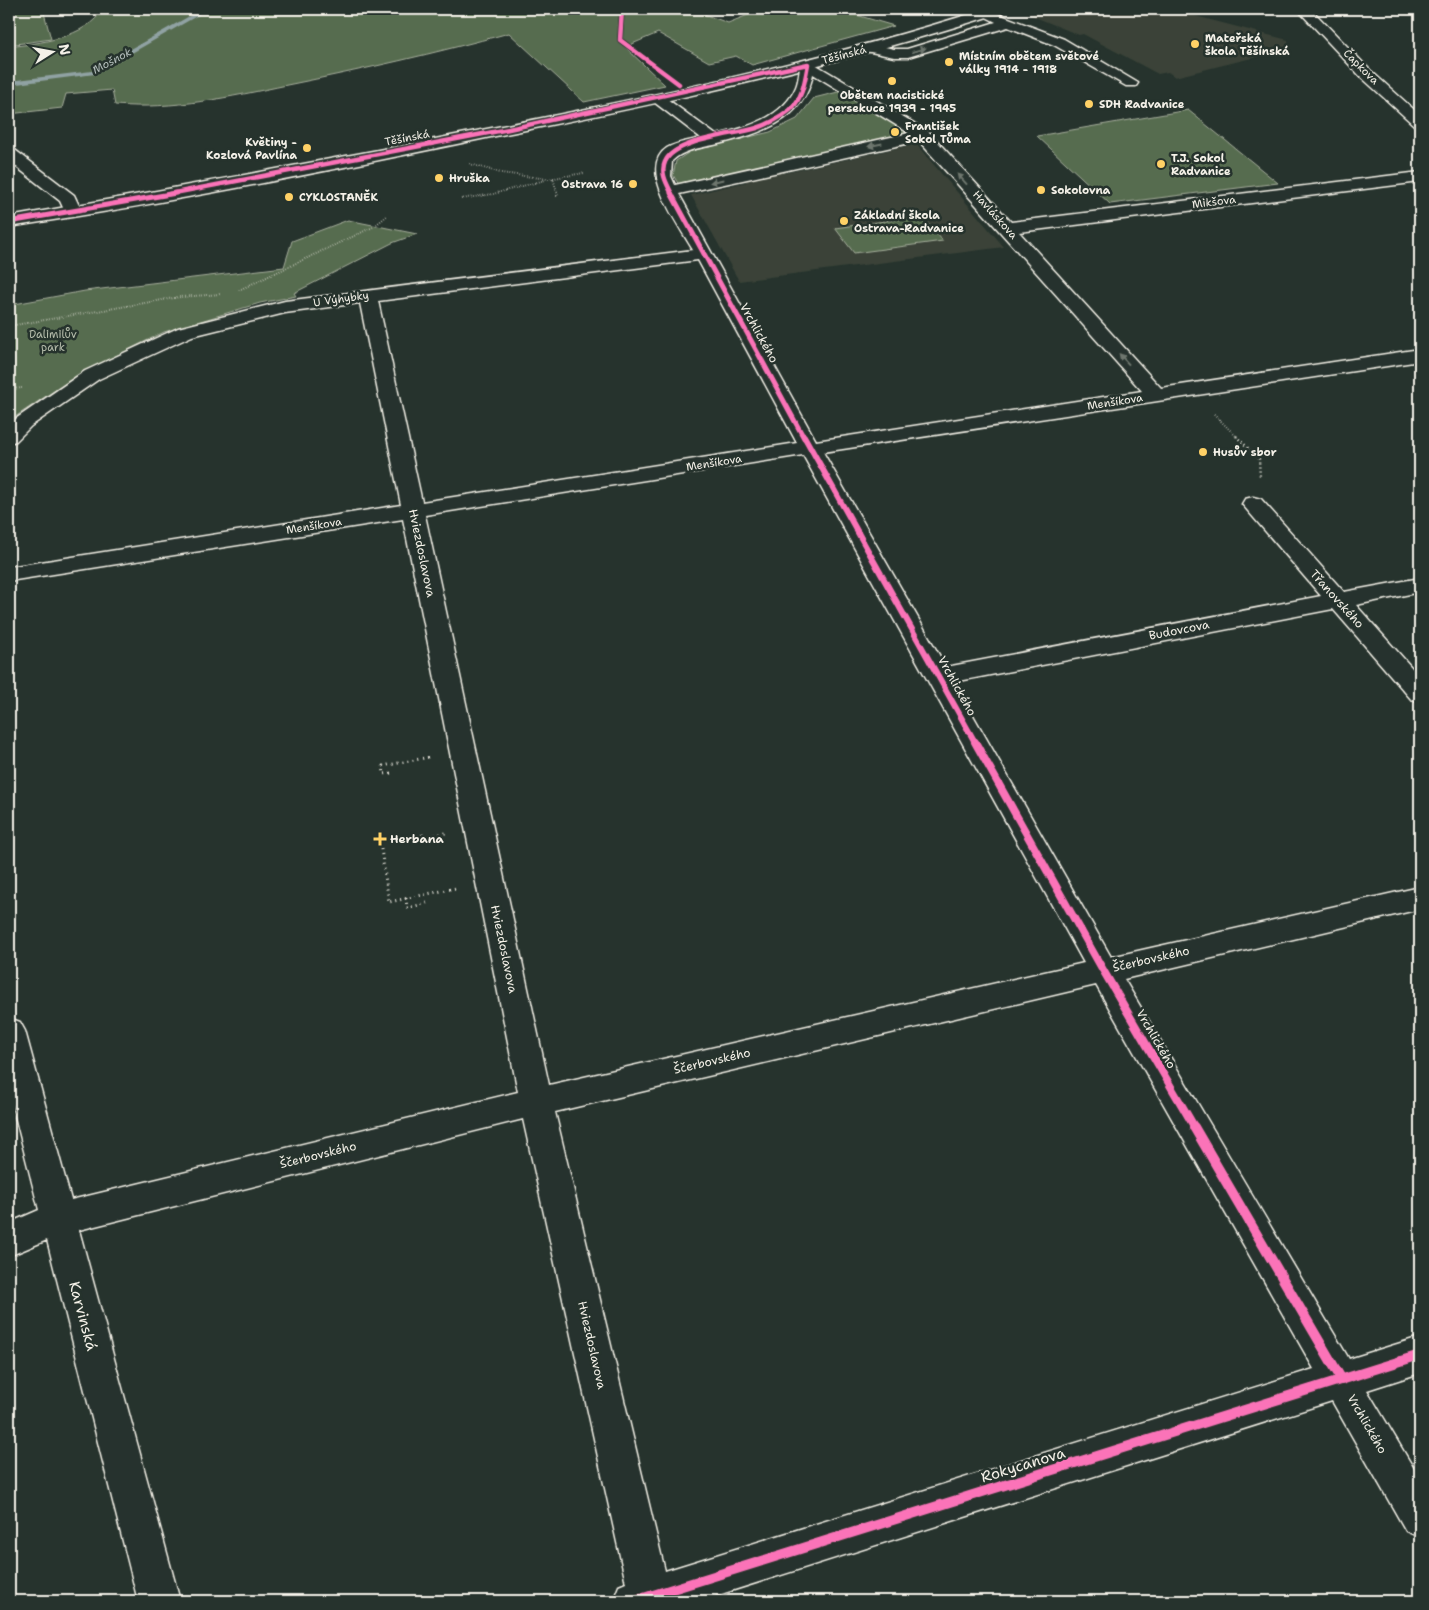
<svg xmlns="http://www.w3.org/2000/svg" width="1429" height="1610" font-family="'Shantell Sans',sans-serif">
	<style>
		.built { fill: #3a4338 }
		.green { fill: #576c50; stroke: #a6ae9c }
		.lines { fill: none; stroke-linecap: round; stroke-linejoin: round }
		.stream { fill: #90a2a3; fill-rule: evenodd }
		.minor-casing { stroke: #f4f1e8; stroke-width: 3 }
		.major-casing { stroke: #f4f1e8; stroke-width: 3 }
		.path-far2 { stroke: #f4f1e8; stroke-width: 2; stroke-dasharray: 0.5 2; stroke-linecap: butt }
		.path-far1 { stroke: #f4f1e8; stroke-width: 2.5; stroke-dasharray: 1 3; stroke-linecap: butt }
		.path { stroke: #f4f1e8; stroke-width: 3; stroke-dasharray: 1 4; stroke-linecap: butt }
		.minor { fill: #26332d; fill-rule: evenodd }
		.major { fill: #26332d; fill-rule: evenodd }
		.cycleway-far4-casing { stroke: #26332d; stroke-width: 6 }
		.cycleway-far3-casing { stroke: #26332d; stroke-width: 7 }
		.cycleway-far2-casing { stroke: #26332d; stroke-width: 9 }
		.cycleway-far1-casing { stroke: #26332d; stroke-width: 11 }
		.cycleway-casing { stroke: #26332d; stroke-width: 13 }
		.cycleway-far4 { stroke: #fb73b8; stroke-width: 4.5 }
		.cycleway-far3 { stroke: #fb73b8; stroke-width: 5 }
		.cycleway-far2 { stroke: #fb73b8; stroke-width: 6 }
		.cycleway-far1 { stroke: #fb73b8; stroke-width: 8 }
		.cycleway { stroke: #fb73b8; stroke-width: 10 }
		.oneway { fill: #6e766e }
		.poi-dot { fill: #ffd166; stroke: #26332d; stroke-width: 2 }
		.labels { text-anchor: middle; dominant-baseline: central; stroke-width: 5; stroke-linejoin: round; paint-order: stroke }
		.far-poi-label { font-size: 11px; font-weight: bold; fill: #f4f1e8; stroke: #26332d; text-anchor: start }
		.far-street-label { font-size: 11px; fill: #f4f1e8; stroke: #26332d }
		.far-water-label { font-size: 11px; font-style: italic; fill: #b2bcba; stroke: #26332d }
		.far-park-label { font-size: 11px; fill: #b5bcab; stroke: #26332d }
		.street-label { font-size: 12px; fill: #f4f1e8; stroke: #26332d }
		.poi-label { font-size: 12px; font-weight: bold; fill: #f4f1e8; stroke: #26332d; text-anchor: start }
		.near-street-label { font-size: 15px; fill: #f4f1e8; stroke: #26332d }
	</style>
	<rect width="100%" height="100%" fill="#26332d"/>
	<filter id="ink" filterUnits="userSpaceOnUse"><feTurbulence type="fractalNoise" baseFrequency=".02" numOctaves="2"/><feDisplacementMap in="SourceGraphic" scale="10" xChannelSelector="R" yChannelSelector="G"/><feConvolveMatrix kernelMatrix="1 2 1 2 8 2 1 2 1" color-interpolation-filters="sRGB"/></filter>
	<g filter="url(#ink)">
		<path class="built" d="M 1044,9 L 1151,9 L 1175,15 L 1180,12 L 1288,40 L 1288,49 L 1175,77 L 1168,72 L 1158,74 L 1083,34 L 1079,35 L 1030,15 Z
			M 916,144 L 1004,247 L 739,281 L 691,195 L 746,182 L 742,177 L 779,169 L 784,173 Z"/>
		<path class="green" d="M 9,9 L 43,9 L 51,39 L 9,45 Z
			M 103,9 L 690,9 L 728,23 L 763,9 L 836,9 L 894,26 L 752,65 L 736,56 L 709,62 L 658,33 L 625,47 L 665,85 L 584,102 L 509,33 C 436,53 362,70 287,85 C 230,97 174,110 115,105 L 112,90 L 66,94 L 62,108 L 9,114 L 9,47 C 39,43 86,38 103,9 Z
			M 842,91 L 908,133 L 679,185 L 673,175 L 676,161 L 691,151 L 770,132 L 797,119 L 814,98 Z
			M 1188,110 L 1278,183 L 1110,204 L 1037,136 Z
			M 921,216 L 943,241 L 854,253 L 835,228 Z
			M 348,220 L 417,234 L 392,243 L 294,293 L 296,296 L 260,303 L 164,332 L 76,376 L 9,421 L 9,305 L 85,291 L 284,267 L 292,241 Z"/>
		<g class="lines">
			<path class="stream" d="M 202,9 L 209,9 L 95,74 L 9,85 L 9,81 L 92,71 Z"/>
			<g class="minor-casing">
				<path id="minor" d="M 985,9 L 1064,39 L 1138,83 L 1136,86 L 1126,86 L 1054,45 L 1008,27 L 908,57 L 894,57 L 866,51 L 864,48 L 871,44 L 894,49 L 907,49 L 996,22 L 978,13 Z
					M 1297,9 L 1311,9 L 1370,70 L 1420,115 L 1420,128 L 1415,126 L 1360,76 Z
					M 808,60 L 929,132 L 1011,222 L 1420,172 L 1420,182 L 1019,232 L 1161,388 L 1420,349 L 1420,361 L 823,452 L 946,667 L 1321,596 L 1242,504 L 1245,499 L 1253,497 L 1261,499 L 1344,592 L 1420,578 L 1420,592 L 1356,605 L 1420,677 L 1420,702 L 1411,699 L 1333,609 L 954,682 L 1111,957 L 1420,887 L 1420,909 L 1124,979 L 1349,1359 L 1420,1337 L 1420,1373 L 1367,1390 L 1420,1479 L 1420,1537 L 1406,1531 L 1332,1401 L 699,1601 L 613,1601 L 619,1586 L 626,1583 L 523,1119 L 79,1230 L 180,1601 L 138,1601 L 47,1240 L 9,1256 L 9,1223 L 39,1210 L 9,1092 L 9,1018 L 20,1022 L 25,1031 L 71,1200 L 518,1092 L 403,519 L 9,581 L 9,567 L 401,505 L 360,303 L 285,313 L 192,336 L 99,379 L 31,426 L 16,441 L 9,443 L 9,425 L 17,418 L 85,371 L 178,328 L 285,301 L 693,250 C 680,227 636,168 667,148 C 677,142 690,141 701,138 L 650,99 L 653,96 L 663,96 L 716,135 C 746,128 783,118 796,87 C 799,80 799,71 801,64 ZM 813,74 L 909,133 L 675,185 L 671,176 L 672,161 C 683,150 699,148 714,145 C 757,135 804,122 813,74 ZM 919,141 L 1142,391 L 816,441 L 679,194 ZM 698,260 L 797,443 L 422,502 L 378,301 ZM 803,455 L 1084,963 L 549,1085 L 425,515 ZM 1096,985 L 1314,1369 L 665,1571 L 555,1112 Z
					M 9,148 L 15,150 L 74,195 L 81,210 L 78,214 L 66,214 L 60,201 L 9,161 Z"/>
			</g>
			<g class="major-casing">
				<path id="major" d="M 985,9 L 1005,9 L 1003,12 C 834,67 661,103 486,138 C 328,171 169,203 9,227 L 9,217 C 182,187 355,155 527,121 C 682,90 835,57 985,9 Z"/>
			</g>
			<path class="path-far2" d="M 470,164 L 501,173 L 548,179 L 584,173
				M 553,178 L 558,196 L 555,196
				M 461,199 L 493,194 L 545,180
				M 239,290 L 373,227 L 387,216
				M 9,326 L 180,297 L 221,294
				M 9,389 L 23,388
				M 1214,414 L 1238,438"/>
			<path class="path-far1" d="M 1236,436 L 1259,459 L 1260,478"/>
			<path class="path" d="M 391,773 L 384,774 L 383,766 L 430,757
				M 422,834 L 423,837 L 446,833
				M 381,849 L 389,902 L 456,888
				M 406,898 L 407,908 L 427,903"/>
			<use href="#minor" class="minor"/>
			<use href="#major" class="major"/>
			<g class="cycleway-far4-casing">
				<path id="cycleway-far4" d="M 622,9 L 620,40 L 679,84
					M 169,194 L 509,129 L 808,64 C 805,80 803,98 790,110 C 780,118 769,124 757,128 C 735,135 674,139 665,162 C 660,173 667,184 672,194"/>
			</g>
			<g class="cycleway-far3-casing">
				<path id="cycleway-far3" d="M 671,193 L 804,438
					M 9,222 L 176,193"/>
			</g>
			<g class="cycleway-far2-casing">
				<path id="cycleway-far2" d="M 804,436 L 976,744"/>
			</g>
			<g class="cycleway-far1-casing">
				<path id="cycleway-far1" d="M 975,742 L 1103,970 L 1195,1128"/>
			</g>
			<g class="cycleway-casing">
				<path id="cycleway" d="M 1194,1127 L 1342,1380
					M 634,1601 L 1420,1355"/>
			</g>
			<use href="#cycleway-far4" class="cycleway-far4"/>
			<use href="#cycleway-far3" class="cycleway-far3"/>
			<use href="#cycleway-far2" class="cycleway-far2"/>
			<use href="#cycleway-far1" class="cycleway-far1"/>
			<use href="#cycleway" class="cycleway"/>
		</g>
		<defs><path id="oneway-solid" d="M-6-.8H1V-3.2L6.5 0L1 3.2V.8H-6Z" transform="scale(1.25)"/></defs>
		<g class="oneway">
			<use href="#oneway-solid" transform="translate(919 50) rotate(-16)"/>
			<use href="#oneway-solid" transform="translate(875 145) rotate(168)"/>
			<use href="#oneway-solid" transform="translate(962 179) rotate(-132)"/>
			<use href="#oneway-solid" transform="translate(717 181) rotate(167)"/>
			<use href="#oneway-solid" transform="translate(1124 359) rotate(-132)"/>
		</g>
	</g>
	<g class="poi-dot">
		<circle cx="1195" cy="44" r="5"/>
		<circle cx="949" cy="62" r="5"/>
		<circle cx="892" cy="81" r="5"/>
		<circle cx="1089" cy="104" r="5"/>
		<circle cx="895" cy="132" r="5"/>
		<circle cx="307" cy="148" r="5"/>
		<circle cx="1161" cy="164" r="5"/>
		<circle cx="439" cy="178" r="5"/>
		<circle cx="633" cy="184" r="5"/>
		<circle cx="1041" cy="190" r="5"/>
		<circle cx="289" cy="197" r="5"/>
		<circle cx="844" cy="221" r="5"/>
		<circle cx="1203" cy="452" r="5"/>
		<path d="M377.5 831.5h5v5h5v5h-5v5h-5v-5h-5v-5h5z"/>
	</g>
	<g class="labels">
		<g class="far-poi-label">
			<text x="1205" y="38">Mateřská<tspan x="1205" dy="13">škola Těšínská</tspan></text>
			<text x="959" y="56">Místním obětem světové<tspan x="959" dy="13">války 1914 - 1918</tspan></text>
			<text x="892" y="95" text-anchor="middle">Obětem nacistické<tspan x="892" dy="13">persekuce 1939 - 1945</tspan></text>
			<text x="1099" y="104">SDH Radvanice</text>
			<text x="905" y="126">František<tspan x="905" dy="13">Sokol Tůma</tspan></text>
			<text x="297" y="142" text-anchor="end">Květiny -<tspan x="297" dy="13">Kozlová Pavlína</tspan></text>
			<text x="1171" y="158">T.J. Sokol<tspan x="1171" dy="13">Radvanice</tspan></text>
			<text x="449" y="178">Hruška</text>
			<text x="623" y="184" text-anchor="end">Ostrava 16</text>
			<text x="1051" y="190">Sokolovna</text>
			<text x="299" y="197">CYKLOSTANĚK</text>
			<text x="854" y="215">Základní škola<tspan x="854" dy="13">Ostrava-Radvanice</tspan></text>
			<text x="1213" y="452">Husův sbor</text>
		</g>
		<g class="far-street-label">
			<text transform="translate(844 55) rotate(-15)">Těšínská</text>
			<text transform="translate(1361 67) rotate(45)">Čapkova</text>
			<text transform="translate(407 138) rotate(-11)">Těšínská</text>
			<text transform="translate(1214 202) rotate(-7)">Mikšova</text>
			<text transform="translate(995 215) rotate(48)">Havláskova</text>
			<text transform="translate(341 299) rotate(-8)">U Výhybky</text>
			<text transform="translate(1115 402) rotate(-9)">Menšíkova</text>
			<text transform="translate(714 463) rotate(-9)">Menšíkova</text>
			<text transform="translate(314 526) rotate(-9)">Menšíkova</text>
		</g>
		<g class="far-water-label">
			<text transform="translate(112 61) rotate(-28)">Mošnok</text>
		</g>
		<g class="far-park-label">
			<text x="53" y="334">Dalimilův<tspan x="53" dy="13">park</tspan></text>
		</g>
		<g class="street-label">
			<text transform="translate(759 333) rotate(61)">Vrchlického</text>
			<text transform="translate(422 553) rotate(78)">Hviezdoslavova</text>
			<text transform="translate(1337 599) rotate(48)">Třanovského</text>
			<text transform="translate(1179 630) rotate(-11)">Budovcova</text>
			<text transform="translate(957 686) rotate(61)">Vrchlického</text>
			<text transform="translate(504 949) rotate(78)">Hviezdoslavova</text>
			<text transform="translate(1151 959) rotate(-13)">Ščerbovského</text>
			<text transform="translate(1156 1039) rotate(60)">Vrchlického</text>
			<text transform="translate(712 1061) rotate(-13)">Ščerbovského</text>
			<text transform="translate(318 1155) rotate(-14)">Ščerbovského</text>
			<text transform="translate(592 1345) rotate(77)">Hviezdoslavova</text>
			<text transform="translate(1367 1424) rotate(60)">Vrchlického</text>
		</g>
		<g class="poi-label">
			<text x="390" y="839">Herbana</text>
		</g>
		<g class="near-street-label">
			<text transform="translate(83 1316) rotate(75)">Karvinská</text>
			<text transform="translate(1023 1465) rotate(-17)">Rokycanova</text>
		</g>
	</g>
	<rect width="1429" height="1610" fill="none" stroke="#26332d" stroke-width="30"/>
	<rect x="15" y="15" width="1399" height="1580" fill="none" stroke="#f4f1e8" stroke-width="2" filter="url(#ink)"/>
	<g transform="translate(52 52) rotate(79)" stroke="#26332d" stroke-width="4" paint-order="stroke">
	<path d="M0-4L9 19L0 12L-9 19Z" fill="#f4f1e8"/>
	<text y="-8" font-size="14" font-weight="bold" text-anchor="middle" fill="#f4f1e8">N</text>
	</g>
</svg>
